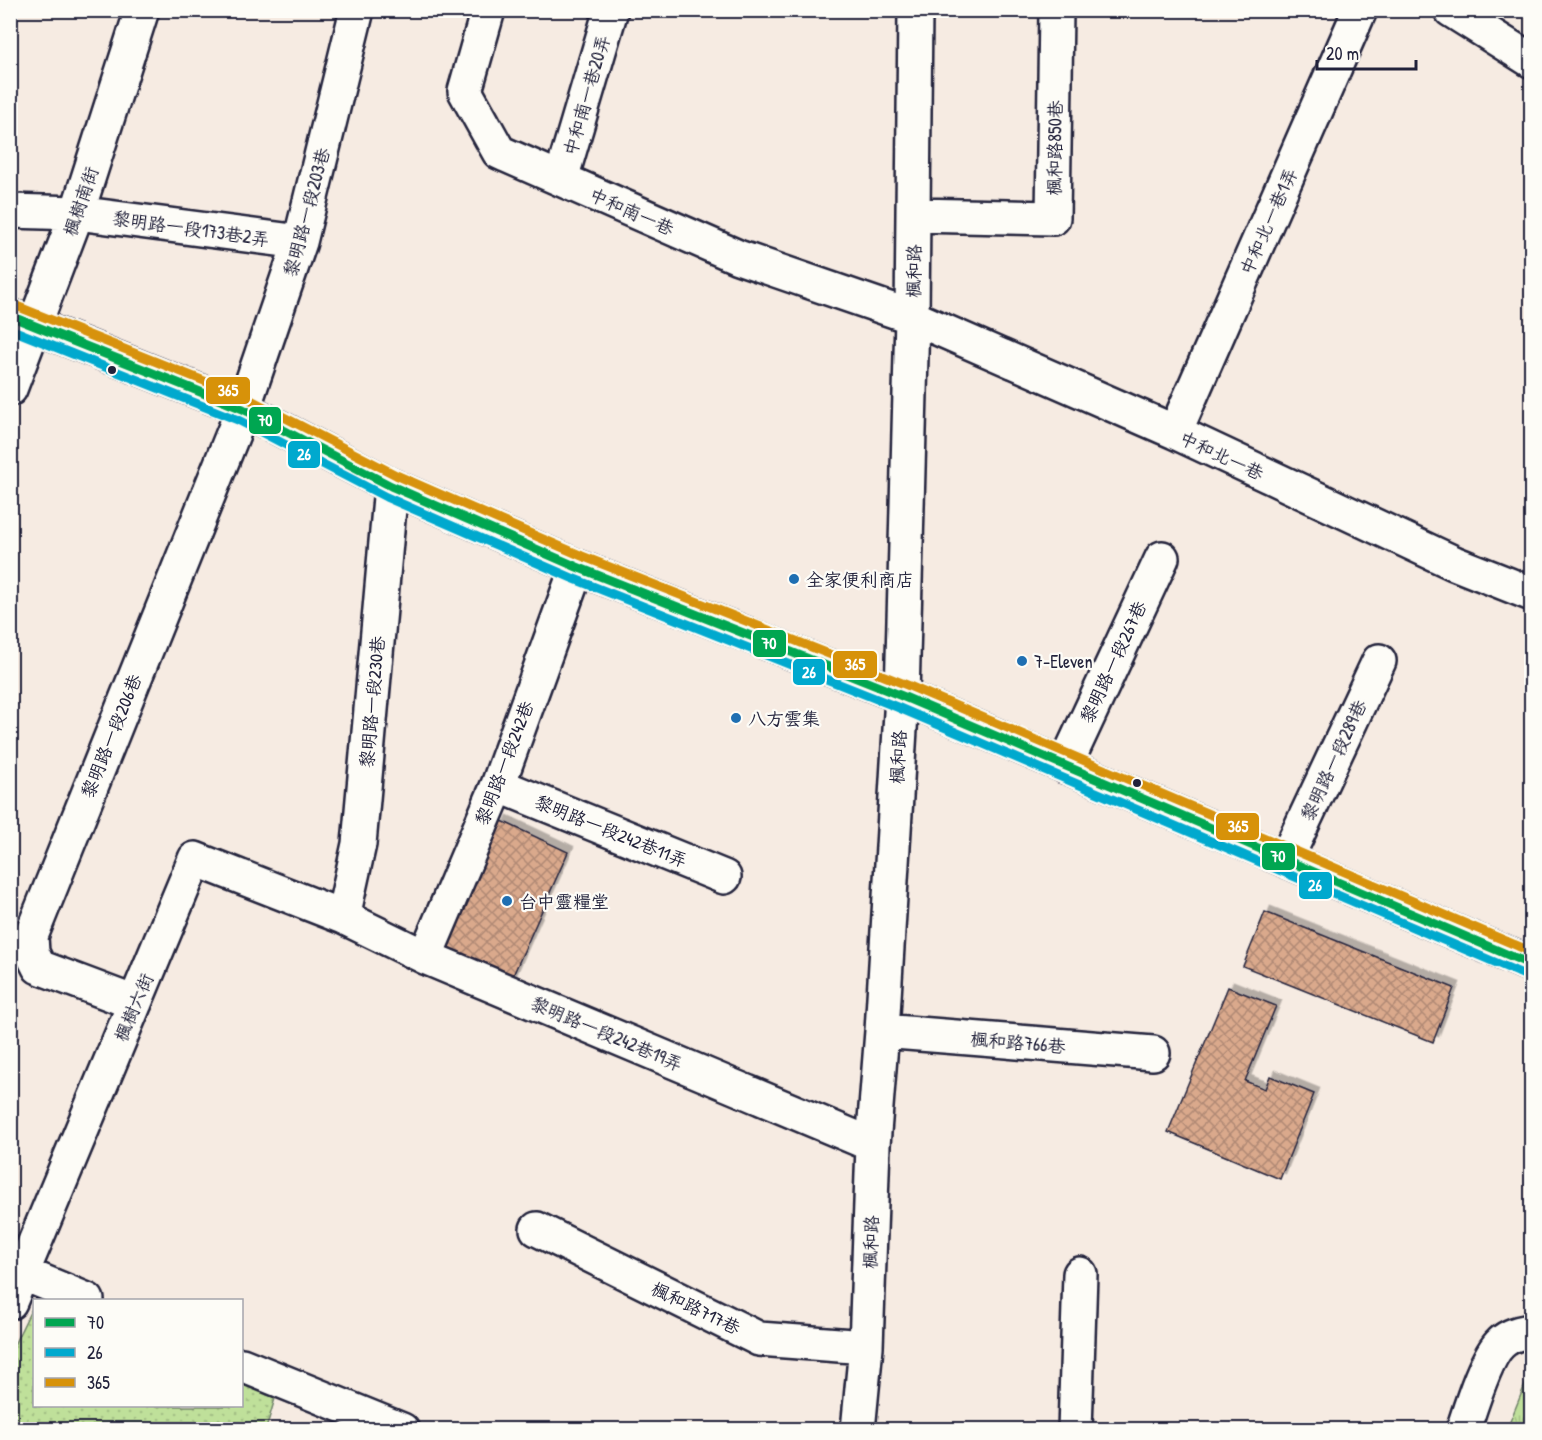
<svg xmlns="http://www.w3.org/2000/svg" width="1542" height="1440" font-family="'Patrick Hand','LXGW WenKai TC',sans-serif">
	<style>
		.grass { fill: url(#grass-dots); stroke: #70816a; stroke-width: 1.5 }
		.park { fill: url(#park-tufts); stroke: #70816a; stroke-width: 1.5 }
		.building { fill: url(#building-cross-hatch); stroke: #22223b; stroke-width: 1.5; filter: url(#shadow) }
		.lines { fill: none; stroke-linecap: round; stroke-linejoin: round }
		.minor-casing { stroke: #22223b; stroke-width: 38 }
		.major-casing { stroke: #22223b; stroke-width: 38 }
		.minor { stroke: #fdfcf7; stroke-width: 33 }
		.major { stroke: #ffdd96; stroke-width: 33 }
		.bus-1-casing { stroke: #fdfcf7; stroke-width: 14 }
		.bus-2-casing { stroke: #fdfcf7; stroke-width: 14 }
		.bus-3-casing { stroke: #fdfcf7; stroke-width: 14 }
		.bus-1 { stroke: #00a651; stroke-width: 9 }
		.bus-2 { stroke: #00a9ce; stroke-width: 9 }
		.bus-3 { stroke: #d79209; stroke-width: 9 }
		.bus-dot { fill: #22223b; stroke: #fdfcf7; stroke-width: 2 }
		.poi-dot { fill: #1f6fb2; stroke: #fdfcf7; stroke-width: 2 }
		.labels { text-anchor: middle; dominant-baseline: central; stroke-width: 4.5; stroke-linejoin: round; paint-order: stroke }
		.street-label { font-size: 18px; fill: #22223b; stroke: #fdfcf7 }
		.poi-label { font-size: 18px; fill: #22223b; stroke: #fdfcf7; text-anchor: start }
		.line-badge { stroke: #fdfcf7; stroke-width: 2 }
		.badge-label { font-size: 16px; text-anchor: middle; font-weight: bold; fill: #fff }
	</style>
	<defs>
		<pattern id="grass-dots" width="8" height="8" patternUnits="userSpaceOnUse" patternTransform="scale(1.5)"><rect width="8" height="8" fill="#bfe09a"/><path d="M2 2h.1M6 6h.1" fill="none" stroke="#a4c086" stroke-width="1.8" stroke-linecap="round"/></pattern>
		<pattern id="park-tufts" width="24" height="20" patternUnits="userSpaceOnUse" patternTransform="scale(1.5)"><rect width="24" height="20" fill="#bfe09a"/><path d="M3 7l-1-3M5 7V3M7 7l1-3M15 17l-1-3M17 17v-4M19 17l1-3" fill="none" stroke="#a4c086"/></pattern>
		<pattern id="building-cross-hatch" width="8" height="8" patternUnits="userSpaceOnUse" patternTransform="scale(1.5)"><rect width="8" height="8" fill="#daa98c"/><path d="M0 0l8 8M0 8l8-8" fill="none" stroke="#b08974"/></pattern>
		<filter id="shadow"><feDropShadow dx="5.5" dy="-5.5" stdDeviation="0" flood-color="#0004"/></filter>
	</defs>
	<rect width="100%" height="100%" fill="#f6ebe2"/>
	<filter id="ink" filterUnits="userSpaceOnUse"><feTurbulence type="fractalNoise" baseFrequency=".0167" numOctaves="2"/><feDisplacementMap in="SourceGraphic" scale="12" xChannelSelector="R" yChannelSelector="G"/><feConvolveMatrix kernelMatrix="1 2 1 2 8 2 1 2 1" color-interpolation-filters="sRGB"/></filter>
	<g filter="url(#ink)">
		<path class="grass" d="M 34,1304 L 34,1406 L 242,1406 L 242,1369 L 276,1395 L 266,1429 L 21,1429 L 11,1426 L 10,1353 Z"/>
		<path class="park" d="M 1531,1370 L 1531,1429 L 1507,1429 Z"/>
		<path class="building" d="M 502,821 L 568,852 L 511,980 L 445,950 Z
			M 1265,912 L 1454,988 L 1433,1042 L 1243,966 Z
			M 1228,987 L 1276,1006 L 1245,1081 L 1265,1089 L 1270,1076 L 1314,1094 L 1280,1179 L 1168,1132 Z"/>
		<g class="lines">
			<g class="minor-casing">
				<path id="minor" d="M 488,10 L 465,91 L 499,152 L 738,257 L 912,317 L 1175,432 L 1454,563 L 1532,594
					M 1451,10 L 1532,61
					M 561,179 L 611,10
					M 10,211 L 77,213 L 300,242
					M 914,215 L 1053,218 L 1056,10
					M 10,389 L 77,213 L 142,10
					M 1175,432 L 1360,10
					M 1065,766 L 1162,558
					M 498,785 L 724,877
					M 1286,859 L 1379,661
					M 343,917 L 359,844 L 391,486
					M 425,957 L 498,785 L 577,567
					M 135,1003 L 39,967 L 32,953 L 31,936 L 243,409 L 300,242 L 357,10
					M 882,1031 L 1153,1053
					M 537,1229 L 759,1339 L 866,1347
					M 10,1268 L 87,1300
					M 10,1302 L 195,859 L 343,917 L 425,957 L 873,1145
					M 242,1365 L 402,1430
					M 858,1430 L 866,1347 L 873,1145 L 882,1031 L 902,696 L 912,317 L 915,10
					M 1075,1430 L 1080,1274
					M 1463,1430 C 1470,1409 1486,1356 1501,1343 C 1508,1336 1522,1331 1532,1332"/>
			</g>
			<g class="major-casing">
				<path id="major" d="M 10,316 L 243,409 L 391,486 L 577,567 L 902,696 L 1532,965"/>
			</g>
			<use href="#minor" class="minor"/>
			<use href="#major" class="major"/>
			<g class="bus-1-casing">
				<path id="bus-1" d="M 10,316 L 243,409 L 391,486 L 577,567 L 902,696 L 1532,965"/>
			</g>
			<g class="bus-2-casing">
				<path id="bus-2" d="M 10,329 L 238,420 L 386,497 L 572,578 L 897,707 L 1527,976"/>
			</g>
			<g class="bus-3-casing">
				<path id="bus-3" d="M 14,305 L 247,398 L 396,475 L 582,556 L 907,685 L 1532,952"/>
			</g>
			<use href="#bus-1" class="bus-1"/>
			<use href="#bus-2" class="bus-2"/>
			<use href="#bus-3" class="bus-3"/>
		</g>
	</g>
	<g class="bus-dot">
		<circle cx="112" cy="370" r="5"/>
		<circle cx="1137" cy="783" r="5"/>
	</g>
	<g class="poi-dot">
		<circle cx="794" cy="579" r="6"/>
		<circle cx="1022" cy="661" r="6"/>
		<circle cx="736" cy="718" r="6"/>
		<circle cx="507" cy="901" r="6"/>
	</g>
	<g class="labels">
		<g class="street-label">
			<text transform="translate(586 95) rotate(-74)">中和南一巷20弄</text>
			<text transform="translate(1054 148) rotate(-89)">楓和路850巷</text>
			<text transform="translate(80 201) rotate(-71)">楓樹南街</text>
			<text transform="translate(632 211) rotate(24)">中和南一巷</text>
			<text transform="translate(306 212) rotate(-75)">黎明路一段203巷</text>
			<text transform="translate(1268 221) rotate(-66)">中和北一巷1弄</text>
			<text transform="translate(191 228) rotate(8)">黎明路一段173巷2弄</text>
			<text transform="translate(913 271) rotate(-89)">楓和路</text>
			<text transform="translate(1222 455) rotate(25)">中和北一巷</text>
			<text transform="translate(1113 662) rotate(-65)">黎明路一段267巷</text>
			<text transform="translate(372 702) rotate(-85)">黎明路一段230巷</text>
			<text transform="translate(111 736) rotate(-68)">黎明路一段206巷</text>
			<text transform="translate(898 757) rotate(-87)">楓和路</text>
			<text transform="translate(1333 760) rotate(-65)">黎明路一段289巷</text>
			<text transform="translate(504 763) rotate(-69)">黎明路一段242巷</text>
			<text transform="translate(611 831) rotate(22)">黎明路一段242巷11弄</text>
			<text transform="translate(133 1007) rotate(-67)">楓樹六街</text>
			<text transform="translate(607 1033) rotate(23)">黎明路一段242巷19弄</text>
			<text transform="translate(1018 1042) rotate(5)">楓和路766巷</text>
			<text transform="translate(870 1242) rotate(-88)">楓和路</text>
			<text transform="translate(696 1308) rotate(26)">楓和路717巷</text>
		</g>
		<g class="poi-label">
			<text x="806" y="579">全家便利商店</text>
			<text x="1034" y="661">7-Eleven</text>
			<text x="748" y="718">八方雲集</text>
			<text x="519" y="901">台中靈糧堂</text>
		</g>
	</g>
	<g class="line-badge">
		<rect x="205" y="376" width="46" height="29" rx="6" fill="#d79209"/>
		<rect x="248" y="406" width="34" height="29" rx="6" fill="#00a651"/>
		<rect x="287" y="440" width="34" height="29" rx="6" fill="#00a9ce"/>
		<rect x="752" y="629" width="35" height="29" rx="6" fill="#00a651"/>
		<rect x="832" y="650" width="46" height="29" rx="6" fill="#d79209"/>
		<rect x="792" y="658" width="34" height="28" rx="6" fill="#00a9ce"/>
		<rect x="1215" y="812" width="45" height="29" rx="6" fill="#d79209"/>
		<rect x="1261" y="842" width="35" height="29" rx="6" fill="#00a651"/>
		<rect x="1298" y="871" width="35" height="29" rx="6" fill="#00a9ce"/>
	</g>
	<g class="badge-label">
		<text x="228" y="396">365</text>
		<text x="265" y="426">70</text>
		<text x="304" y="460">26</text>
		<text x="769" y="649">70</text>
		<text x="855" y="670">365</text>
		<text x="809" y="678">26</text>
		<text x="1238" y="832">365</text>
		<text x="1278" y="862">70</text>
		<text x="1315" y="891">26</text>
	</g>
	<rect width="1542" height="1440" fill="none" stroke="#fdfcf7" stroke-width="36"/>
	<rect x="18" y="18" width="1506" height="1404" fill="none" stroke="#22223b" stroke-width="2" filter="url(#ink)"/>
	<rect x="33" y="1299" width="210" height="108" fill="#fdfcf7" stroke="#a5a5ac" stroke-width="1.5"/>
	<rect x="45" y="1318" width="30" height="9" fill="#00a651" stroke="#a5a5ac" stroke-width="1.5"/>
	<text x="87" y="1329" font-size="18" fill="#22223b">70</text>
	<rect x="45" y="1348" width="30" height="9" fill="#00a9ce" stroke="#a5a5ac" stroke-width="1.5"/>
	<text x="87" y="1359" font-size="18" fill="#22223b">26</text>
	<rect x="45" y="1378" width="30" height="9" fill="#d79209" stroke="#a5a5ac" stroke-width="1.5"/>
	<text x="87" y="1389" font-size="18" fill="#22223b">365</text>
	<path d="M1317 60v9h99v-9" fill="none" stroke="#22223b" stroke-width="3"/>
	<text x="1326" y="60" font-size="18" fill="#22223b" stroke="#fdfcf7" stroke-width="4.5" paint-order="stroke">20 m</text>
</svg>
